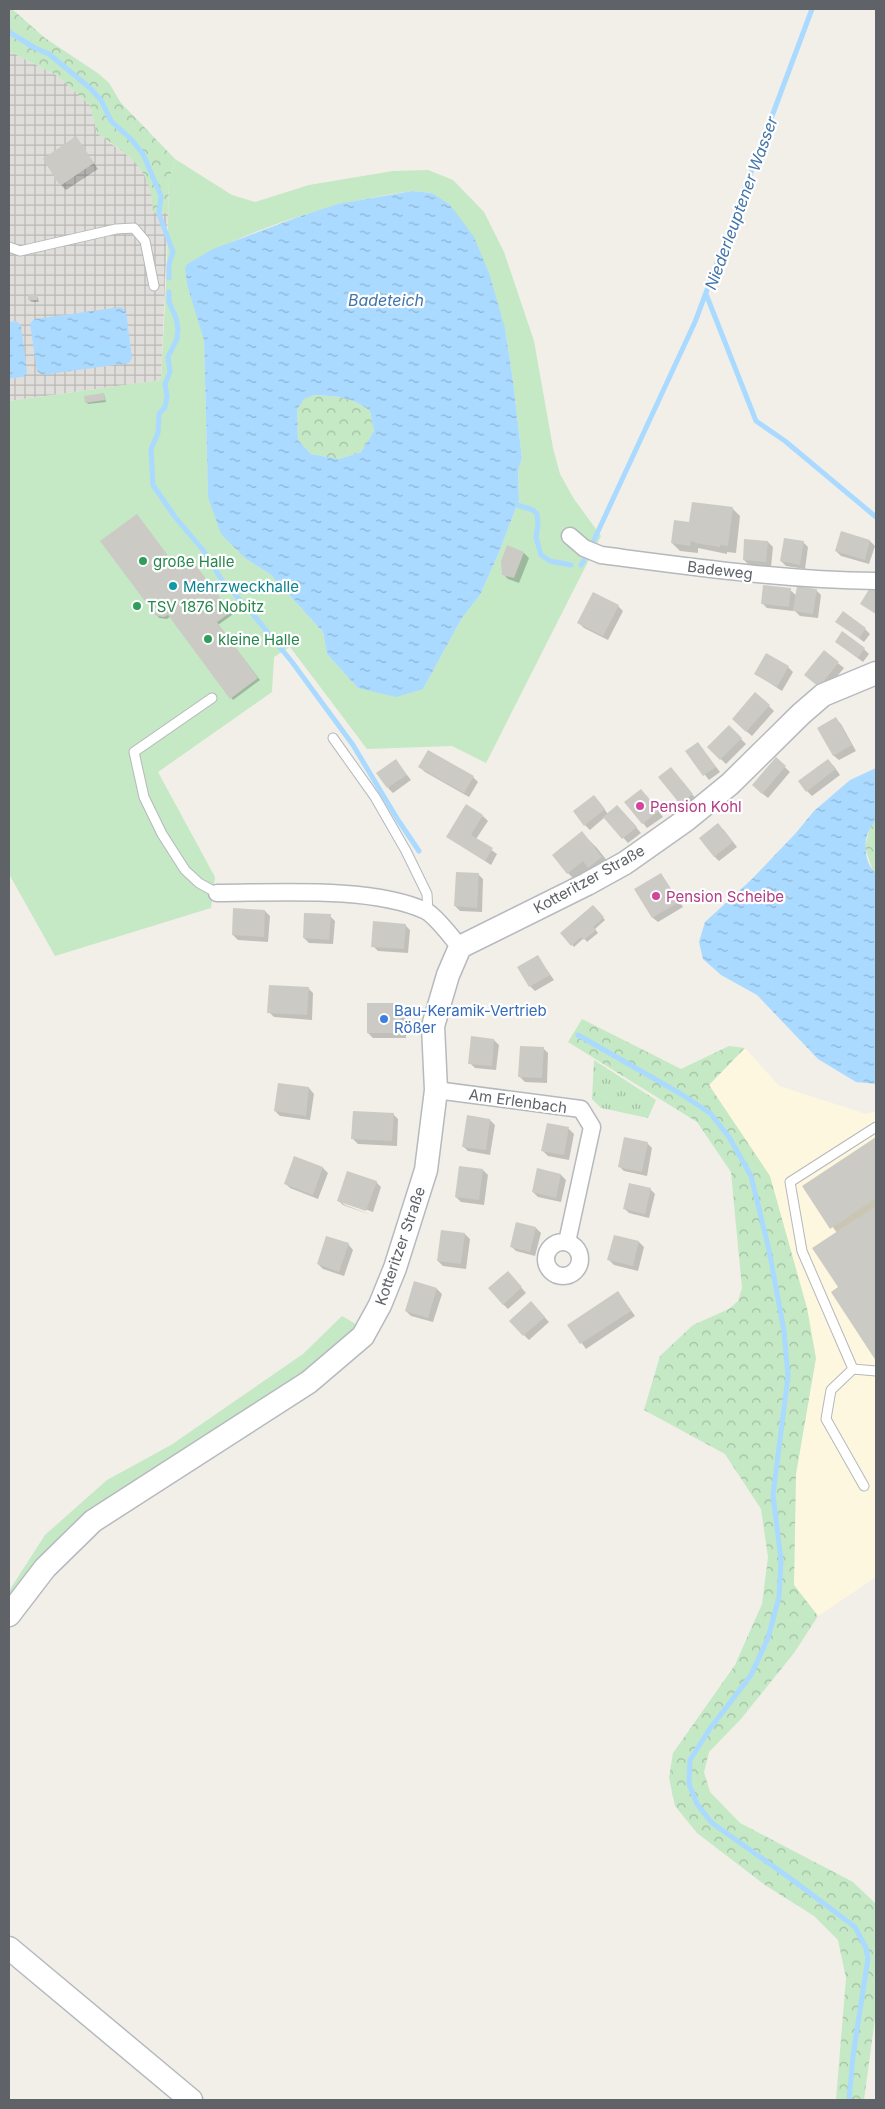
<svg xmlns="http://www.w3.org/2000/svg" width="885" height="2109" font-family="Inter,sans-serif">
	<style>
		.commercial { fill: #fef7e0 }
		.industrial { fill: url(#industrial-grid) }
		.green { fill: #c5e8c5; fill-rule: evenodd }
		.forest { fill: url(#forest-crowns) }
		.park { fill: url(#park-tufts) }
		.water { fill: url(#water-ripples); fill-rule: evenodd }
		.shadow { fill: #0003 }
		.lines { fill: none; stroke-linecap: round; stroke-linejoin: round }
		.stream { stroke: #aadaff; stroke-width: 5 }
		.building { fill: #cccac5 }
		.lane-casing { stroke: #b5b8bc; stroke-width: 11 }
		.street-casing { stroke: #b5b8bc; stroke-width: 19 }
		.secondary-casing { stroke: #b6babf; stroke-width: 25 }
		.lane { stroke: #fff; stroke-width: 9 }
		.street { stroke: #fff; stroke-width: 16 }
		.secondary { stroke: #fff; stroke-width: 22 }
		.leisure-dot { fill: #2e9e5b; stroke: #fff; stroke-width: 2 }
		.culture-dot { fill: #0f9aa8; stroke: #fff; stroke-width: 2 }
		.hotel-dot { fill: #d1479c; stroke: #fff; stroke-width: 2 }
		.shop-dot { fill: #3f7fe0; stroke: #fff; stroke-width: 2 }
		.labels { text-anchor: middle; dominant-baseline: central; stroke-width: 4.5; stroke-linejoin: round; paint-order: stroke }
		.leisure-label { font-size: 15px; fill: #27864d; stroke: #fff; text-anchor: start }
		.street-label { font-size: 15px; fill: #5f6368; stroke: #fff }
		.culture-label { font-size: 15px; fill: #0d838f; stroke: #fff; text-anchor: start }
		.hotel-label { font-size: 15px; fill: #b23c85; stroke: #fff; text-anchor: start }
		.shop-label { font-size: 15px; fill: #366cbe; stroke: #fff; text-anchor: start }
		.water-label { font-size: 16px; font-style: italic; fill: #4174aa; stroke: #fff }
	</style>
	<defs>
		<pattern id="industrial-grid" width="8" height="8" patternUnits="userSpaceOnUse" patternTransform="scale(1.25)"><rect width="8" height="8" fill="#e0deda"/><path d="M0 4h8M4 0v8" fill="none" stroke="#b9b8b5"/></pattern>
		<pattern id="forest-crowns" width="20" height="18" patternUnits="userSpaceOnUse" patternTransform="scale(1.25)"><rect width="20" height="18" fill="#c5e8c5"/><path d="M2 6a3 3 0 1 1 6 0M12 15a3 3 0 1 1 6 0" fill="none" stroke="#a3c0a4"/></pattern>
		<pattern id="park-tufts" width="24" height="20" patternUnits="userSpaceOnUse" patternTransform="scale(1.25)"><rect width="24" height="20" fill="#c5e8c5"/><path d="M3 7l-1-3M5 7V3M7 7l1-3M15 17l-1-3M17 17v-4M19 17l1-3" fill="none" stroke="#a3c0a4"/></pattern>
		<pattern id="water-ripples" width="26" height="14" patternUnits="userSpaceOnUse" patternTransform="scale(1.25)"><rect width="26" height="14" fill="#aadaff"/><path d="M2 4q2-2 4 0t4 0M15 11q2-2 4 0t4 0" fill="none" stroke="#8eb4d2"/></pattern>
	</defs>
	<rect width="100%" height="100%" fill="#f1efe8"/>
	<path class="commercial" d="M 745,1048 L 779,1086 L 866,1114 L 876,1111 L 876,1577 L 818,1616 L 794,1585 L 796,1474 L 816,1358 L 709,1085 Z"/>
	<path class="industrial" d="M 9,51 L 56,75 L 90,105 L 97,133 L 128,156 L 144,171 L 153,195 L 153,213 L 168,213 L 161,380 L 9,401 L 9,379 L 23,377 L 16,321 L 9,322 Z"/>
	<path class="green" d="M 175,159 L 232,195 L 255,202 L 309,185 L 393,171 L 428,170 L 453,180 L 484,212 L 504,252 L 534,341 L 553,448 L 560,474 L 574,499 L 601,536 L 486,763 L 452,746 L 367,749 L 290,647 L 274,657 L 272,692 L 158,772 L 215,877 L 211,908 L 55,956 L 9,874 L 9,401 L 161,380 L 167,262 L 169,180 ZM 412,191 L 432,193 L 505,328 L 513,381 L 522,458 L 518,471 L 519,500 L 498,555 L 480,595 L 462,618 L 423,689 L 358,688 L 327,654 L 323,632 L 270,574 L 246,559 L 208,497 L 204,340 L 187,264 C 256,226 334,202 412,191 Z
		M 342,1316 L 359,1326 L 313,1370 L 144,1480 L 9,1601 L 9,1591 L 45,1535 L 107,1480 L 171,1445 L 303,1354 Z"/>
	<path class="forest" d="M 9,9 L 12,9 L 45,38 L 99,74 L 109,83 L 121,103 L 175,159 L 169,180 L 168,213 L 153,213 C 152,167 130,157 97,133 L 90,105 L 56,75 L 9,51 Z
		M 314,395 C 336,396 353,397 370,411 L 374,431 L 361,452 L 339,459 L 311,454 L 298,440 L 297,410 L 304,398 Z
		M 876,821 L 876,873 L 873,871 L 865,848 L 870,826 Z
		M 582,1019 L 681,1069 L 729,1046 L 745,1048 L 709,1085 L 770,1176 L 807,1308 L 816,1358 L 796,1474 L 794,1585 L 818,1616 L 794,1653 L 741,1719 L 709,1752 L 704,1772 L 710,1792 L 740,1823 L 853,1882 L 876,1904 L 876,2011 L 864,2100 L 836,2100 L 846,1978 L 838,1940 L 814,1916 L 765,1885 L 697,1833 L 675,1806 L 669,1778 L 673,1753 L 735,1665 L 762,1604 L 768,1557 L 761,1509 L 725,1454 L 644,1410 L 660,1356 L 693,1325 L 729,1309 L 738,1301 L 742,1288 L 731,1172 L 697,1122 L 568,1042 Z"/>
	<path class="park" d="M 594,1060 L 656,1100 L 648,1118 L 601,1108 L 592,1099 Z"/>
	<path class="water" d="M 412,191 L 432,193 L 450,205 L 474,237 L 489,273 L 505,328 L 513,381 L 522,458 L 518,471 L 519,500 L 498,555 L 480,595 L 462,618 L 423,689 L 396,697 L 358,688 L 327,654 L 323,632 L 270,574 L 246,559 L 221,534 L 208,497 L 204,340 L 188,288 L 185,269 L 187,264 L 213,249 L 298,217 L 338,204 ZM 314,395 C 336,396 353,397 370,411 L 374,431 L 361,452 L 339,459 L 311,454 L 298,440 L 297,410 L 304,399 Z
		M 121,307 L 126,311 L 132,358 L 129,363 L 42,375 L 37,371 L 30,324 L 34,319 Z
		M 16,321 L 21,325 L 27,372 L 23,377 L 9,379 L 9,322 Z
		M 876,768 L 876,821 C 862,832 862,862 876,873 L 876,1084 L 856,1082 L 818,1059 L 757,995 L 721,975 L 703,959 L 699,942 L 705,922 L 751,880 L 795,834 L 814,811 L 850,780 Z"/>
	<path class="shadow" d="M 76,138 L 98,169 L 66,190 L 61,185 Z
		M 37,296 L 39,302 L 32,302 L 29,300 Z
		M 104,394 L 106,402 L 88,404 L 86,402 Z
		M 733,509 L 740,516 L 736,553 L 727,552 L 727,554 L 698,548 L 698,553 L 680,551 L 672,543 L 690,523 Z
		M 870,541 L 875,546 L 869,564 L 841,556 L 836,551 Z
		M 768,542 L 773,547 L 771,567 L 749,565 L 744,560 Z
		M 803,542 L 808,547 L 805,569 L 786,566 L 781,561 Z
		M 524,553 L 529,558 L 519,583 L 508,579 L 503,574 Z
		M 190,558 L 232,615 L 218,625 L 260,680 L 233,700 L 171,616 L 167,619 L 159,618 L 157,615 L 175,567 Z
		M 790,590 L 797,596 L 816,590 L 821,595 L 818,618 L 800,616 L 793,609 L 793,611 L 767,608 L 762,603 Z
		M 618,606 L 623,611 L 608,640 L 584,628 L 579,623 Z
		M 837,622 L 865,629 L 870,634 L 864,642 Z
		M 836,642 L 864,649 L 869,654 L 863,662 Z
		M 824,652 L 844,668 L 825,691 L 806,675 Z
		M 788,667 L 793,672 L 782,691 L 756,674 Z
		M 769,706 L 774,711 L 752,736 L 738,724 Z
		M 836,719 L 841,724 L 856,751 L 839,760 L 834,756 L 819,729 Z
		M 729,727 L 746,744 L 726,764 L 708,747 Z
		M 698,744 L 720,772 L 709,780 L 687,752 Z
		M 776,759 L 790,772 L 768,798 L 758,790 Z
		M 833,765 L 840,775 L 812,796 L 807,791 Z
		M 400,766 L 411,780 L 393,793 L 388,788 Z
		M 420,767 L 473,777 L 478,782 L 469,797 L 425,772 Z
		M 675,774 L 697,800 L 686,808 L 660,777 Z
		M 646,795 L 663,817 L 647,828 L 643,823 Z
		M 598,801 L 608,814 L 622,811 L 641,833 L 628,843 L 605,817 L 590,830 L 585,825 Z
		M 483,816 L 488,821 L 476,839 L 497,854 L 491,865 L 448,837 Z
		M 723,829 L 737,847 L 719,861 L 714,856 Z
		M 582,833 L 597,848 L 616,872 L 583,888 L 568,873 Z
		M 478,874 L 483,879 L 482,912 L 460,911 L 455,906 Z
		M 661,874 L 683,907 L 658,922 L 653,918 Z
		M 593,907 L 605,920 L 595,929 L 598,933 L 587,942 L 584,938 L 574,947 L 562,933 Z
		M 265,911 L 270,916 L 268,942 L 238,940 L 233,935 Z
		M 330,916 L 335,921 L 333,944 L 309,943 L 304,938 Z
		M 405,925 L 410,930 L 408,953 L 378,951 L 373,946 Z
		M 538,957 L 554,980 L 535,991 L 530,986 Z
		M 308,988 L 313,993 L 312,1020 L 274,1017 L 269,1012 Z
		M 401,1005 L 406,1010 L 406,1038 L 373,1038 L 368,1033 Z
		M 494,1040 L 499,1045 L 496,1070 L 475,1068 L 470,1063 Z
		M 543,1048 L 548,1053 L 547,1083 L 525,1082 L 520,1077 Z
		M 309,1088 L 314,1094 L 310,1120 L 280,1116 L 275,1111 Z
		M 393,1114 L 398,1119 L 397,1146 L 358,1144 L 353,1139 Z
		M 490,1120 L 495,1125 L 490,1155 L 468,1151 L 463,1146 Z
		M 548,1124 L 569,1129 L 574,1134 L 569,1160 L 548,1156 L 543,1151 Z
		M 876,1139 L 876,1359 L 832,1293 L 840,1288 L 837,1233 L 804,1186 Z
		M 647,1143 L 652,1148 L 647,1176 L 624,1171 L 619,1166 Z
		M 295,1158 L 323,1168 L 328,1173 L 318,1199 L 290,1188 L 285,1183 Z
		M 483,1170 L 488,1175 L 484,1205 L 461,1202 L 456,1197 Z
		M 538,1170 L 561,1175 L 566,1180 L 561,1202 L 538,1197 L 533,1192 Z
		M 376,1182 L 381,1187 L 373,1212 L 343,1201 L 343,1204 L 371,1215 L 343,1205 L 338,1200 Z
		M 650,1189 L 655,1194 L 649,1218 L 629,1213 L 624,1208 Z
		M 536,1228 L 541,1233 L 535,1256 L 516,1251 L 511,1246 Z
		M 465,1234 L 470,1239 L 466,1269 L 443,1266 L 438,1261 Z
		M 639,1242 L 644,1247 L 638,1271 L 614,1265 L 609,1260 Z
		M 348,1244 L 353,1250 L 344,1276 L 323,1269 L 318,1264 Z
		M 512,1277 L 526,1293 L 508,1309 L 503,1304 Z
		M 437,1289 L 442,1294 L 433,1322 L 411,1316 L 406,1311 Z
		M 618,1292 L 635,1316 L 586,1349 L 569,1325 Z
		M 536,1308 L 549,1322 L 529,1340 L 524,1335 Z"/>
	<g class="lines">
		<path class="stream" d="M 9,32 L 35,48 L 49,54 L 90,88 L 101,100 L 111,121 L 131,139 L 143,154 L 161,196 L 159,214 L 173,252 L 169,264 L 169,278
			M 169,292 L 169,302 L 176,318 L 178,329 L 177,339 L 168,357 L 170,372 L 165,384 L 167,396 L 165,407 L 159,414 L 158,433 L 151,449 L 153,485 L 175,517 L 203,550 L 223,582 L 247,607 L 292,662 L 353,745 L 398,820 L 419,851
			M 706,294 L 756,421 L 785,441 L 876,517
			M 517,505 L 533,510 L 537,514 L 538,524 L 536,537 L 541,555 L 550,561 L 571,565
			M 594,540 L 695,322 L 812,9
			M 581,565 L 584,560
			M 578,1035 L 681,1094 L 710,1113 L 729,1137 L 751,1176 L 769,1250 L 784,1331 L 788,1376 L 773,1495 L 781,1560 L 779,1597 L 768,1638 L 751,1675 L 709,1730 L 690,1760 L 689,1784 L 697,1804 L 712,1823 L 794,1881 L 855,1927 L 866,1948 L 868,1958 L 853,2056 L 849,2100"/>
	</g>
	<path class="building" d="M 76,136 L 94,163 L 60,186 L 43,159 Z
		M 28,295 L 37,295 L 37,300 L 28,300 Z
		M 104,393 L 105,400 L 85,403 L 84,396 Z
		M 692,502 L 733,507 L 728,546 L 720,545 L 720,547 L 695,543 L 695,542 L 691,541 L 690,546 L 671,543 L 674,520 L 689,522 Z
		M 137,514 L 175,565 L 188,555 L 231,612 L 217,622 L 258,678 L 230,699 L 168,615 L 164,617 L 156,616 L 100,541 Z
		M 841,531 L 870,540 L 865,560 L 835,551 Z
		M 784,538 L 804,541 L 800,565 L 780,561 Z
		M 744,539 L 768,541 L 766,562 L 743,560 Z
		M 507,545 L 524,552 L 514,578 L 502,575 L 501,561 Z
		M 763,585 L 791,588 L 789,607 L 761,604 Z
		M 797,586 L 817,589 L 813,614 L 793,611 Z
		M 871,586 L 876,589 L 876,614 L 860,604 Z
		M 593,592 L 619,605 L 603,636 L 577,623 Z
		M 843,611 L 866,628 L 859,638 L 835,622 Z
		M 842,631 L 865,648 L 858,658 L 835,642 Z
		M 824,650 L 839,662 L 819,687 L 804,675 Z
		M 766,653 L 789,666 L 777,687 L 754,674 Z
		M 755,692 L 770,705 L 746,732 L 732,719 Z
		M 836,717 L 852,745 L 833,756 L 817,728 Z
		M 729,725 L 742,738 L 720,760 L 707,747 Z
		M 698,742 L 716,767 L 703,776 L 685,751 Z
		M 428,750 L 474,776 L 464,793 L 418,767 Z
		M 776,757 L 786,766 L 762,794 L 752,785 Z
		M 396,759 L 407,775 L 387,788 L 376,773 Z
		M 828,759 L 836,769 L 806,792 L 798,781 Z
		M 671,767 L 693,794 L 680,804 L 658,777 Z
		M 641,789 L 659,811 L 642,824 L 624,802 Z
		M 594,795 L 605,809 L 584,826 L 573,811 Z
		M 466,804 L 483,815 L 471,835 L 493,848 L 485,861 L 446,837 Z
		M 617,805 L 637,827 L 622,839 L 603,817 Z
		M 718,823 L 733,842 L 714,857 L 699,838 Z
		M 582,831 L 602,857 L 588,868 L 583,861 L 567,874 L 552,855 Z
		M 456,872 L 479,873 L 477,908 L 454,906 Z
		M 661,873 L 679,902 L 652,918 L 634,889 Z
		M 593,905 L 604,917 L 593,927 L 596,930 L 584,940 L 581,937 L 571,946 L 560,933 Z
		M 233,908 L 265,910 L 264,937 L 232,935 Z
		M 304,913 L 331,914 L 329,940 L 303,938 Z
		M 373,921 L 406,924 L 404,949 L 371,947 Z
		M 538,955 L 550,975 L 529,987 L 517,967 Z
		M 269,985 L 309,987 L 307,1015 L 267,1013 Z
		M 367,1003 L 402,1003 L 402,1033 L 367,1033 Z
		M 471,1036 L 494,1039 L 492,1066 L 468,1064 Z
		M 520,1046 L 544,1047 L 542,1078 L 518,1077 Z
		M 278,1083 L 309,1087 L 306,1116 L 274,1111 Z
		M 353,1111 L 394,1113 L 392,1141 L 351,1139 Z
		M 467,1115 L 490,1119 L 486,1150 L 462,1147 Z
		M 547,1123 L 569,1127 L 564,1155 L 541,1151 Z
		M 624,1137 L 648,1142 L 642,1172 L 618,1167 Z
		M 876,1137 L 876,1198 L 830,1229 L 802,1186 Z
		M 294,1156 L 323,1167 L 313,1195 L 284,1184 Z
		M 459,1166 L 483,1169 L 479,1200 L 455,1197 Z
		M 537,1168 L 561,1174 L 556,1198 L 532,1192 Z
		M 347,1171 L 377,1181 L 366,1211 L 337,1201 Z
		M 629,1183 L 651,1188 L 645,1214 L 623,1209 Z
		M 876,1206 L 876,1361 L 831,1292 L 838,1287 L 812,1248 Z
		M 516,1222 L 536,1227 L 530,1252 L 510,1247 Z
		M 441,1230 L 465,1233 L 461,1264 L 437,1261 Z
		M 614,1235 L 639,1241 L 633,1266 L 607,1260 Z
		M 326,1236 L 349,1243 L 339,1272 L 317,1264 Z
		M 508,1271 L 522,1287 L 503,1305 L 488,1288 Z
		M 414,1281 L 437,1288 L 428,1318 L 405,1311 Z
		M 618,1291 L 631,1311 L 580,1344 L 567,1325 Z
		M 531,1301 L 545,1317 L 523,1336 L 509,1321 Z"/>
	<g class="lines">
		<g class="lane-casing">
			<path id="lane" d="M 9,247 L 20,251 L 116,229 L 134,228 L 145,241 L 154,286
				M 212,698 L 134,752 L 144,797 L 162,834 L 185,870 L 199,883 L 217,893
				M 333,738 L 375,797 L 406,851 L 427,894 L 428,912
				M 876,1127 L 790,1182 L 802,1251 L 853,1369 L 876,1371
				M 853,1369 L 831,1390 L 826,1419 L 864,1486"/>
		</g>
		<g class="street-casing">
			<path id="street" d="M 570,536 L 584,548 L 601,555 C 693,567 784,580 876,581
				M 217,893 C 276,893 372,886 426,911 C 436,916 452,938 460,947
				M 436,1090 L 581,1109 L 592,1127 L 567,1242
				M546 1259a17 17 0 1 1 34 0a17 17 0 1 1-34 0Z"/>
		</g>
		<g class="secondary-casing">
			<path id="secondary" d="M 9,1615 L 45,1568 L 93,1521 L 309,1382 L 363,1336 L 380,1305 L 395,1268 L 426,1170 L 436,1090 L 433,1026 L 448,975 L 460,947 L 587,884 L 625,863 L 686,820 L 730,784 L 801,714 L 823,695 L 876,673
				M 9,1948 L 191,2100"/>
		</g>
		<use href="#lane" class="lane"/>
		<use href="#street" class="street"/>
		<use href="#secondary" class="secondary"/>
	</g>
	<g class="leisure-dot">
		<circle cx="143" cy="561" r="5"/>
		<circle cx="137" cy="606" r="5"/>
		<circle cx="208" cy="639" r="5"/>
	</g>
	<circle class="culture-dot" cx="173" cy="586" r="5"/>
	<g class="hotel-dot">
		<circle cx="640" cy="806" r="5"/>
		<circle cx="656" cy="896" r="5"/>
	</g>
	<circle class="shop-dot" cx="384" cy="1019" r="5"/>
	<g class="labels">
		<g class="leisure-label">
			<text x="153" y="561">große Halle</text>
			<text x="147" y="606">TSV 1876 Nobitz</text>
			<text x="218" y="639">kleine Halle</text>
		</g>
		<g class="street-label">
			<text transform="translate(720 570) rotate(7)">Badeweg</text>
			<text transform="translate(589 879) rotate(-29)">Kotteritzer Straße</text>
			<text transform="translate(518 1101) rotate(8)">Am Erlenbach</text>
			<text transform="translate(400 1246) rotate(-71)">Kotteritzer Straße</text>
		</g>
		<g class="culture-label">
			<text x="183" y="586">Mehrzweckhalle</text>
		</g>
		<g class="hotel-label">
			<text x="650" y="806">Pension Kohl</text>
			<text x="666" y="896">Pension Scheibe</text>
		</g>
		<g class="shop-label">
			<text x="394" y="1010">Bau-Keramik-Vertrieb<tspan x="394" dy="17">Rößer</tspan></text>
		</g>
		<g class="water-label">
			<text transform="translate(741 203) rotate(-70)">Niederleuptener Wasser</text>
			<text x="386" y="300">Badeteich</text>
		</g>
	</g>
	<rect width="885" height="2109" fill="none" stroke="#5f6368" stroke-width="20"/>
</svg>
